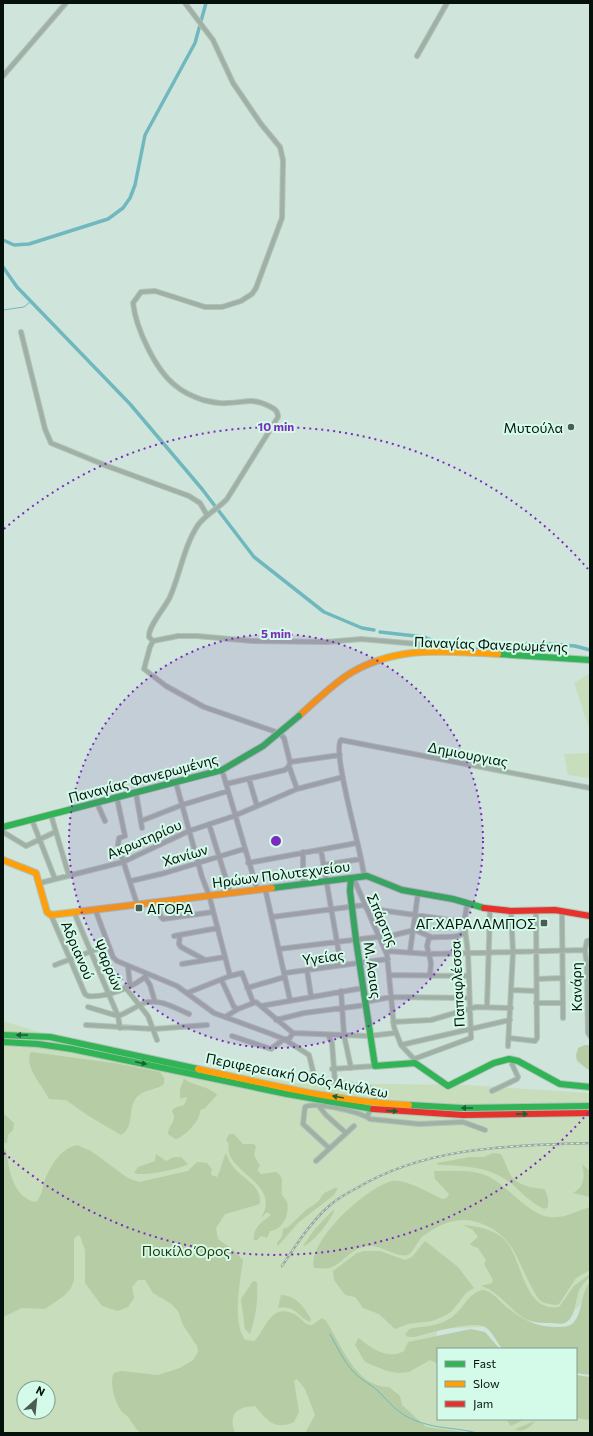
<svg xmlns="http://www.w3.org/2000/svg" width="593" height="1436" font-family="Commissioner,sans-serif">
	<style>
		.green { fill: #c8ddbb; fill-rule: evenodd }
		.forest { fill: #b5cca5 }
		.lines { fill: none; stroke-linecap: round; stroke-linejoin: round }
		.stream { stroke: #70b8be; stroke-width: 1 }
		.canal { stroke: #70b8be; stroke-width: 3.5 }
		.street-casing { stroke: #b0c2ba; stroke-width: 6 }
		.fast-casing { stroke: #b0c2ba; stroke-width: 8 }
		.slow-casing { stroke: #b0c2ba; stroke-width: 8 }
		.jam-casing { stroke: #b0c2ba; stroke-width: 8 }
		.street { stroke: #a1b0a4; stroke-width: 4 }
		.fast { stroke: #30b455; stroke-width: 6 }
		.slow { stroke: #ff9f0a; stroke-width: 6 }
		.jam { stroke: #e5322d; stroke-width: 6 }
		.rail-casing { stroke: #9ba9a0; stroke-width: 2.5 }
		.rail { stroke: #d4fbe9; stroke-width: 1; stroke-dasharray: 3; stroke-linecap: butt }
		.fast-bridge-casing { stroke: #b0c2ba; stroke-width: 8; stroke-linecap: butt }
		.fast-bridge { stroke: #30b455; stroke-width: 6 }
		.oneway { fill: #1a6330 }
		.ring { fill: none; stroke: #7b2cbf; stroke-width: 2; stroke-dasharray: 2 4 }
		.poi-dot { fill: #4c5c54; stroke: #d4fbe9; stroke-width: 1.5 }
		.labels { text-anchor: middle; dominant-baseline: central; stroke-width: 4; stroke-linejoin: round; paint-order: stroke }
		.poi-label { font-size: 14px; fill: #05120c; stroke: #d4fbe9; text-anchor: end }
		.street-label { font-size: 14px; fill: #05120c; stroke: #d4fbe9 }
		.park-label { font-size: 14px; fill: #283606; stroke: #d4fbe9 }
		.centre { fill: #7b2cbf; stroke: #d4fbe9; stroke-width: 2 }
		.ring-label { font-size: 12px; text-anchor: middle; font-weight: bold; fill: #7b2cbf; stroke: #d4fbe9; stroke-width: 4; stroke-linejoin: round; paint-order: stroke }
	</style>
	<rect width="100%" height="100%" fill="#cfe5db"/>
	<path class="green" d="M 590,673 L 590,731 L 574,683 Z
		M 590,753 L 590,778 L 568,775 L 564,754 Z
		M 3,1021 L 98,1050 L 297,1083 L 467,1085 L 590,1093 L 590,1296 L 577,1308 L 521,1325 L 437,1329 L 438,1419 L 576,1419 L 576,1390 L 590,1387 L 590,1433 L 3,1433 ZM 24,1388 L 48,1388 L 48,1412 L 24,1412 Z"/>
	<path class="forest" d="M 585,1045 L 590,1045 L 590,1071 L 577,1061 L 576,1055 L 578,1048 Z
		M 31,1052 L 114,1063 L 160,1072 L 164,1078 L 164,1084 C 157,1090 145,1089 138,1096 C 126,1107 136,1127 121,1135 L 87,1115 L 66,1100 L 49,1099 C 43,1086 23,1066 31,1052 Z
		M 184,1079 C 194,1086 209,1086 217,1095 L 205,1108 L 200,1110 C 202,1119 184,1138 175,1139 L 168,1134 C 168,1125 178,1121 172,1111 L 174,1108 L 184,1105 L 187,1098 L 186,1097 L 180,1099 L 180,1089 Z
		M 3,1113 L 14,1123 L 13,1130 L 8,1135 L 7,1143 L 3,1143 Z
		M 229,1134 L 234,1134 L 243,1144 L 253,1144 L 256,1146 L 254,1155 L 260,1166 L 258,1168 L 258,1171 L 261,1174 L 276,1172 C 286,1178 280,1186 282,1195 C 283,1197 286,1199 287,1202 C 290,1215 282,1230 270,1231 L 267,1238 L 261,1236 L 257,1240 L 254,1240 C 252,1228 263,1221 271,1215 L 267,1212 L 261,1218 C 262,1215 264,1213 265,1209 C 273,1181 222,1168 229,1144 L 226,1140 Z
		M 77,1145 L 91,1151 L 128,1178 L 139,1182 L 188,1171 L 197,1162 L 207,1163 L 212,1169 L 211,1175 L 217,1177 C 221,1170 222,1161 226,1153 C 228,1157 229,1162 232,1165 C 241,1179 261,1183 260,1203 L 257,1205 L 225,1214 L 216,1228 L 218,1239 L 232,1249 L 243,1260 C 240,1281 232,1322 245,1340 L 254,1341 C 265,1332 270,1302 294,1314 C 300,1316 303,1323 309,1325 L 312,1325 L 322,1318 L 326,1321 C 341,1344 356,1388 389,1387 L 400,1396 L 402,1405 L 426,1427 L 470,1433 L 305,1433 L 315,1415 L 305,1389 L 297,1379 L 294,1381 L 299,1412 L 294,1422 C 274,1431 267,1420 255,1406 C 236,1407 228,1414 235,1433 L 141,1433 C 135,1428 133,1424 129,1418 C 127,1415 122,1413 120,1409 C 115,1401 109,1382 114,1373 L 121,1371 L 158,1375 L 180,1368 L 193,1360 L 198,1352 L 197,1346 L 183,1325 L 178,1311 L 170,1303 L 153,1293 L 145,1280 L 138,1280 L 132,1287 L 134,1298 L 128,1307 L 118,1311 L 102,1306 L 85,1283 L 85,1250 L 80,1236 L 78,1235 L 74,1239 L 74,1280 L 71,1288 L 64,1296 L 45,1309 L 22,1308 L 3,1317 L 3,1149 L 6,1150 C 9,1170 13,1198 36,1202 C 43,1195 42,1187 45,1179 C 52,1164 60,1149 77,1145 Z
		M 493,1153 L 501,1154 C 509,1168 507,1180 527,1186 C 533,1189 539,1187 545,1190 L 548,1198 L 548,1207 L 544,1209 C 531,1203 522,1193 512,1184 C 489,1166 466,1166 438,1165 L 437,1163 L 470,1157 L 484,1157 Z
		M 156,1154 L 166,1161 L 174,1157 L 181,1157 L 188,1164 C 180,1169 143,1177 134,1173 L 138,1167 L 155,1161 Z
		M 582,1164 L 590,1171 L 590,1197 L 573,1193 C 585,1187 585,1175 582,1164 Z
		M 434,1171 C 451,1171 469,1169 485,1175 C 509,1184 530,1221 558,1217 C 568,1216 580,1210 590,1207 L 590,1270 L 576,1278 L 559,1304 L 556,1305 C 551,1304 545,1304 541,1301 C 537,1298 534,1291 531,1286 C 515,1256 513,1234 477,1222 C 458,1216 439,1224 423,1236 C 417,1241 415,1250 408,1255 C 394,1258 382,1244 367,1246 C 351,1248 340,1266 329,1268 C 325,1269 319,1268 314,1268 C 307,1241 367,1187 392,1181 C 405,1179 430,1193 442,1199 L 447,1198 L 449,1194 L 435,1179 Z
		M 335,1188 L 338,1188 L 334,1195 L 299,1222 L 278,1246 L 277,1243 L 282,1236 L 283,1229 L 288,1227 L 306,1210 L 318,1202 L 324,1193 Z
		M 334,1209 C 334,1218 310,1246 303,1246 L 314,1230 Z
		M 463,1225 C 477,1226 492,1229 503,1238 C 523,1256 522,1313 559,1307 L 574,1286 L 590,1274 L 590,1277 C 571,1292 580,1308 569,1320 C 564,1325 559,1324 552,1323 C 544,1323 536,1323 528,1320 C 510,1312 500,1291 481,1286 L 492,1283 L 493,1280 L 484,1264 L 486,1260 L 478,1248 L 472,1246 L 470,1244 L 478,1237 L 473,1230 Z
		M 425,1241 L 458,1267 L 474,1288 L 467,1292 L 451,1312 L 444,1316 L 432,1321 L 408,1324 L 395,1329 L 379,1314 L 363,1308 L 355,1297 L 345,1295 L 334,1280 L 333,1271 L 357,1253 L 364,1251 L 380,1251 L 405,1260 L 412,1257 Z
		M 253,1281 L 257,1282 C 258,1302 256,1315 250,1334 L 245,1329 L 241,1299 Z
		M 590,1282 L 590,1375 L 576,1373 L 576,1349 L 502,1349 C 497,1342 492,1331 485,1327 C 471,1320 429,1334 414,1337 L 409,1337 L 405,1335 L 409,1329 C 422,1326 437,1327 449,1319 C 463,1311 466,1295 482,1290 C 491,1291 496,1297 502,1303 C 518,1317 534,1328 557,1327 C 562,1327 568,1327 572,1324 C 583,1315 580,1294 590,1282 Z
		M 281,1295 C 297,1296 304,1307 311,1319 L 310,1322 C 296,1316 297,1305 278,1308 Z
		M 471,1329 L 485,1332 L 500,1349 L 438,1349 L 438,1364 L 430,1360 L 409,1372 L 398,1373 L 387,1371 L 365,1362 L 355,1345 L 358,1338 C 363,1340 364,1343 368,1345 C 379,1353 392,1358 404,1351 L 408,1342 Z
		M 576,1375 L 590,1377 L 590,1420 L 576,1418 Z
		M 506,1419 L 525,1419 L 511,1426 Z
		M 535,1421 C 531,1427 522,1434 515,1429 Z"/>
	<g class="lines">
		<path class="stream" d="M 3,310 L 24,307 L 31,301
			M 330,1334 C 338,1348 346,1367 359,1377 C 365,1382 373,1386 379,1392 C 396,1409 401,1417 426,1424 C 442,1429 460,1428 477,1433"/>
		<path class="canal" d="M 3,240 L 14,245 L 29,244 L 108,219 L 123,208 L 130,198 L 135,185 L 145,135 L 195,43 L 206,3
			M 3,267 L 17,287 L 130,404 L 202,489 L 254,557 L 324,612 L 362,628 L 374,630
			M 380,632 L 424,637 L 449,647 L 466,649 L 489,650 L 527,644 L 550,644 L 575,646 L 590,650"/>
		<g class="street-casing">
			<path id="street" d="M 185,3 L 213,40 L 233,83 L 261,124 L 280,147 L 283,160 L 282,218 L 256,288 L 252,294 L 241,301 L 222,307 L 205,307 L 155,291 L 141,292 L 133,303 C 136,328 155,370 176,386 C 183,392 194,397 203,400 C 211,402 219,404 227,403 C 245,403 251,397 269,406 C 275,409 278,411 278,417 L 227,499 C 218,509 206,514 198,525 C 184,546 180,574 170,597 C 165,608 148,626 149,637 L 153,641 L 178,636 L 197,636 L 252,641 L 327,642 L 361,639 L 418,644 L 428,651
				M 417,56 L 447,3
				M 3,76 L 66,3
				M 21,332 L 45,429 L 51,443 L 107,466 L 189,496 L 200,503 L 207,515
				M 153,641 L 150,647 L 144,669 L 166,686 L 204,707 L 279,733 L 284,738 L 290,762 L 289,766 L 297,789
				M 290,762 L 340,755
				M 222,770 L 257,889
				M 249,779 L 257,806
				M 176,783 L 202,877 L 209,895 L 230,976 L 187,993
				M 226,784 L 285,770 L 289,766
				M 136,793 L 142,828
				M 117,798 L 125,836 L 119,838 L 118,845 L 137,904
				M 97,803 L 105,821
				M 51,815 L 69,876
				M 32,820 L 55,879
				M 141,821 L 182,805 L 228,791
				M 209,824 L 230,892
				M 3,832 L 26,846 L 55,832
				M 321,850 L 341,965
				M 303,852 L 303,883
				M 248,863 L 357,843
				M 323,865 L 361,859
				M 364,876 C 363,856 331,750 341,740 L 590,788
				M 353,877 L 387,955 L 394,1027 L 401,1045 L 414,1059 L 471,1038 L 468,953 L 464,922 L 467,905
				M 131,881 L 165,873 L 244,849
				M 40,883 L 123,862 L 189,831 L 234,816 L 297,789 L 343,777
				M 265,888 L 290,1000
				M 157,902 L 161,917 L 163,919 L 213,912
				M 366,908 L 464,922
				M 95,909 L 113,957 L 117,961 L 177,986 L 214,1013 L 266,1032 L 284,1039 L 309,1055 L 313,1071
				M 74,912 L 118,1016 L 120,1028
				M 562,912 L 563,1018
				M 51,915 L 85,994 L 88,996 C 105,998 135,987 147,975
				M 272,917 L 364,905
				M 180,935 L 179,944 L 181,947 L 205,960
				M 174,936 L 218,928
				M 590,940 L 587,941 L 585,950 L 587,966 L 588,1033 L 590,1036
				M 279,949 L 394,935 L 415,930 L 431,937
				M 386,951 L 429,954 L 585,950
				M 410,952 L 418,893
				M 182,964 L 225,957
				M 55,965 L 108,945
				M 128,967 L 130,985
				M 307,970 L 311,996
				M 285,973 L 388,959
				M 390,975 L 468,976
				M 230,976 L 242,973 L 253,1002
				M 430,976 L 431,963 L 427,946 L 429,938 C 441,935 454,940 465,933
				M 145,977 L 150,985 L 155,1002
				M 537,979 L 562,978
				M 222,981 L 234,1007 L 238,1009 L 256,1002 L 293,1033 L 369,1036 L 395,1033
				M 125,987 L 148,1016 L 157,1040
				M 247,988 L 285,977
				M 512,990 L 536,991
				M 341,991 L 344,1035 L 351,1068
				M 365,1002 L 391,997 L 468,998
				M 536,1003 L 562,1003
				M 261,1006 L 363,988
				M 487,1006 L 490,909
				M 88,1007 L 118,1016 C 127,1013 135,1007 144,1003 C 159,998 175,1008 189,1014
				M 225,1017 L 238,1009
				M 276,1020 L 304,1013 L 366,1005
				M 393,1022 L 431,1020 L 476,1007 L 511,1008
				M 86,1025 L 154,1029 L 207,1025
				M 328,1035 L 332,1043 L 335,1082 L 369,1088 L 374,1091 L 375,1098
				M 232,1036 L 271,1049 L 284,1039 L 289,1039 L 293,1033
				M 509,1038 L 535,1041 L 537,1038 L 536,910
				M 401,1045 L 510,1020
				M 508,1046 L 513,952 L 511,911
				M 332,1069 L 375,1066
				M 492,1091 L 517,1079 L 518,1077 L 512,1064 L 513,1060
				M 318,1105 L 326,1115 L 346,1133
				M 370,1111 L 367,1117 L 370,1119 L 419,1124 L 463,1122 L 485,1130
				M 329,1148 L 303,1124 L 305,1107 C 315,1101 357,1112 367,1117
				M 316,1161 L 354,1126"/>
		</g>
		<g class="fast-casing">
			<path id="fast" d="M 498,654 L 590,660
				M 3,827 L 222,770
				M 351,878 L 350,891 L 356,940 L 375,1066 L 415,1063 L 448,1086 L 494,1063 L 509,1059 L 518,1061 L 560,1084 L 590,1087
				M 272,888 L 367,876 L 402,890 L 453,899 L 484,908
				M 3,1035 L 50,1037 L 198,1069
				M 3,1042 L 38,1044 L 72,1049 L 287,1094 L 373,1109
				M 409,1105 L 462,1108 L 590,1106"/>
		</g>
		<g class="slow-casing">
			<path id="slow" d="M 299,716 C 314,702 329,688 346,676 C 393,645 445,651 498,654
				M 3,860 L 36,873 L 47,912 L 51,915 L 272,888
				M 198,1069 C 268,1084 338,1102 409,1105"/>
		</g>
		<g class="jam-casing">
			<path id="jam" d="M 484,908 L 511,911 L 555,910 L 590,916
				M 373,1109 L 463,1115 L 590,1113"/>
		</g>
		<use href="#street" class="street"/>
		<use href="#fast" class="fast"/>
		<use href="#slow" class="slow"/>
		<use href="#jam" class="jam"/>
		<g class="rail-casing">
			<path id="rail" d="M 282,1266 C 296,1245 310,1223 329,1206 C 337,1199 347,1193 357,1188 C 427,1146 511,1146 590,1143"/>
		</g>
		<use href="#rail" class="rail"/>
		<g class="fast-bridge-casing">
			<path id="fast-bridge" d="M 222,770 L 263,746 L 299,716"/>
		</g>
		<use href="#fast-bridge" class="fast-bridge"/>
	</g>
	<defs><path id="oneway-solid" d="M-6-.8H1V-3.2L6.5 0L1 3.2V.8H-6Z"/></defs>
	<g class="oneway">
		<use href="#oneway-solid" transform="translate(22 1035) rotate(-179)"/>
		<use href="#oneway-solid" transform="translate(141 1063) rotate(12)"/>
		<use href="#oneway-solid" transform="translate(338 1097) rotate(-170)"/>
		<use href="#oneway-solid" transform="translate(467 1108) rotate(-180)"/>
		<use href="#oneway-solid" transform="translate(392 1111) rotate(5)"/>
		<use href="#oneway-solid" transform="translate(522 1114) rotate(-1)"/>
	</g>
	<circle cx="276" cy="841" r="207" fill="#7b2cbf" fill-opacity=".12"/>
	<g class="ring">
		<circle cx="276" cy="841" r="207"/>
		<path d="M588 1113A414 414 0 0 1 4 1153M4 529A414 414 0 0 1 588 569"/>
	</g>
	<g class="poi-dot">
		<circle cx="571" cy="427" r="4"/>
		<rect x="135" y="904" width="8" height="8" rx="2"/>
		<rect x="540" y="919" width="8" height="8" rx="2"/>
	</g>
	<g class="labels">
		<g class="poi-label">
			<text x="563" y="427">Μυτούλα</text>
			<text x="147" y="908" text-anchor="start">ΑΓΟΡΑ</text>
			<text x="536" y="923">ΑΓ.ΧΑΡΑΛΑΜΠΟΣ</text>
		</g>
		<g class="street-label">
			<text transform="translate(491 644) rotate(2)">Παναγίας Φανερωμένης</text>
			<text transform="translate(468 754) rotate(11)">Δημιουργιας</text>
			<text transform="translate(143 778) rotate(-15)">Παναγίας Φανερωμένης</text>
			<text transform="translate(144 839) rotate(-23)">Ακρωτηρίου</text>
			<text transform="translate(185 855) rotate(-16)">Χανίων</text>
			<text transform="translate(281 874) rotate(-7)">Ηρώων Πολυτεχνείου</text>
			<text transform="translate(383 920) rotate(66)">Σπάρτης</text>
			<text transform="translate(78 950) rotate(67)">Αδριανού</text>
			<text transform="translate(323 957) rotate(-8)">Υγείας</text>
			<text transform="translate(109 965) rotate(67)">Ψαρρών</text>
			<text transform="translate(373 970) rotate(82)">Μ. Ασιας</text>
			<text transform="translate(457 984) rotate(-93)">Παπαφλέσσα</text>
			<text transform="translate(576 987) rotate(-91)">Κανάρη</text>
			<text transform="translate(297 1075) rotate(11)">Περιφερειακή Οδός Αιγάλεω</text>
		</g>
		<g class="park-label">
			<text x="186" y="1250">Ποικίλο Όρος</text>
		</g>
	</g>
	<circle cx="276" cy="841" r="6" class="centre"/>
	<g class="ring-label">
		<text x="276" y="431">10 min</text>
		<text x="276" y="638">5 min</text>
	</g>
	<rect width="593" height="1436" fill="none" stroke="#05120c" stroke-width="8"/>
	<rect x="437" y="1348" width="140" height="72" fill="#d4fbe9" stroke="#819e91"/>
	<rect x="445" y="1361" width="20" height="6" fill="#30b455" stroke="#819e91"/>
	<text x="473" y="1368" font-size="12" fill="#05120c">Fast</text>
	<rect x="445" y="1381" width="20" height="6" fill="#ff9f0a" stroke="#819e91"/>
	<text x="473" y="1388" font-size="12" fill="#05120c">Slow</text>
	<rect x="445" y="1401" width="20" height="6" fill="#e5322d" stroke="#819e91"/>
	<text x="473" y="1408" font-size="12" fill="#05120c">Jam</text>
	<g transform="translate(36 1400) rotate(27)"><circle r="19" fill="#d4fbe9" stroke="#819e91"/>
	<path d="M0-3L7 15L0 10L-7 15Z" fill="#4c5c54"/>
	<text y="-6" font-size="11" font-weight="bold" text-anchor="middle" fill="#05120c">N</text>
	</g>
</svg>
